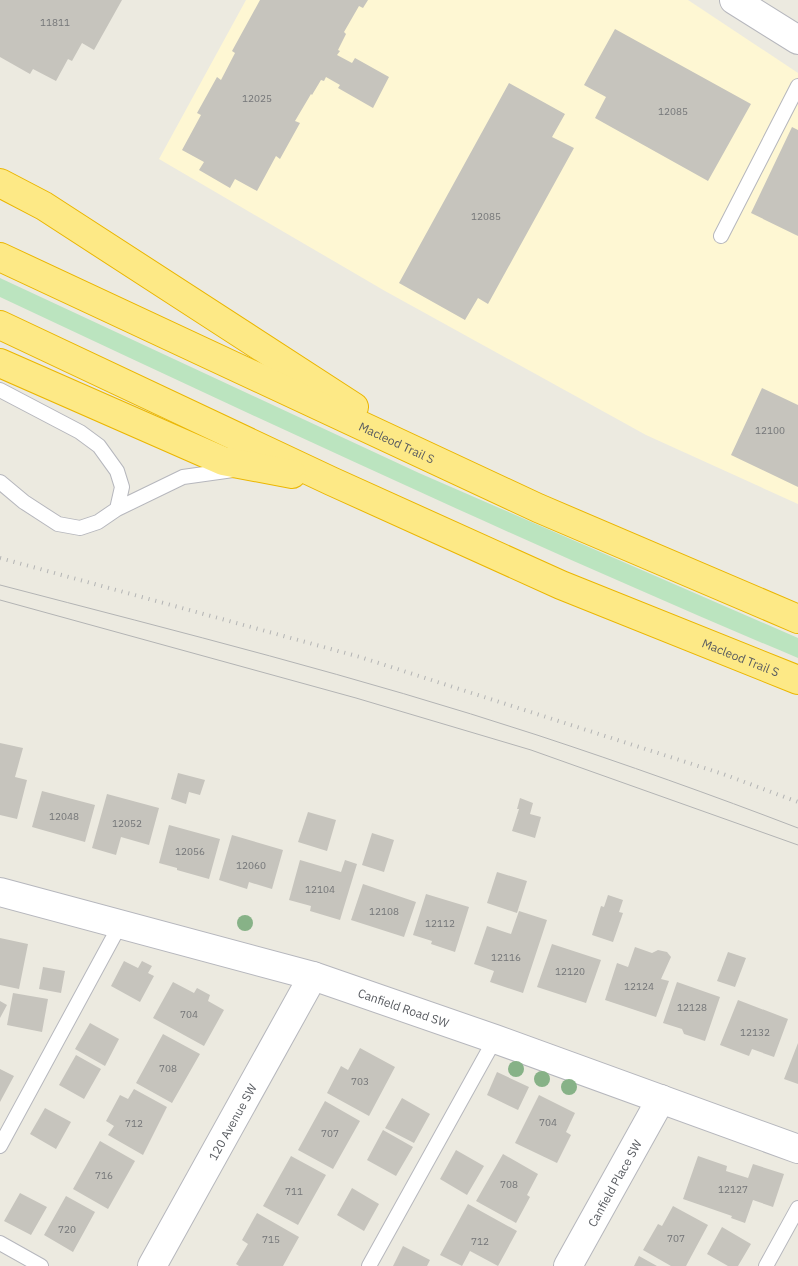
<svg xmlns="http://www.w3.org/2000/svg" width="798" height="1266" font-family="'IBM Plex Sans',sans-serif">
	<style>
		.commercial { fill: #fef7d3 }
		.green { fill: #bbe4bf }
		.building { fill: #c6c4bd }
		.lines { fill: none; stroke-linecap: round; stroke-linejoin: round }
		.lane-casing { stroke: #b6b7bd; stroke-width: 16 }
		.street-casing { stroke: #b6b7bd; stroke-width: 30 }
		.highway-casing { stroke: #ebb600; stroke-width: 30 }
		.lane { stroke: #fff; stroke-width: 14 }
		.street { stroke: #fff; stroke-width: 28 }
		.highway { stroke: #fde986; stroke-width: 28 }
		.tram { stroke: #b3b4b4; stroke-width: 1 }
		.rail { stroke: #b3b4b4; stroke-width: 4; stroke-dasharray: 1 6; stroke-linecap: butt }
		.tree { fill: #87b287 }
		.labels { text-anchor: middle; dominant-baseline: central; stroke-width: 4; stroke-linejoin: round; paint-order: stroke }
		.number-label { font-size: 10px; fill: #747678 }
		.street-label { font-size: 12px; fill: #595c61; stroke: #fff }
	</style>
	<rect width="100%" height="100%" fill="#eceae0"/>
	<path class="commercial" d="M 246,0 L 688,0 L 798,73 L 798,504 L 646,435 L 385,291 L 159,159 Z"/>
	<path class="green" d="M 0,278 L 419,473 L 798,638 L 798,658 C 529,545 264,421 0,297 Z"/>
	<path class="building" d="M 0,0 L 122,0 L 94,50 L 82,43 L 72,61 L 68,59 L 56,81 L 33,69 L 30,74 L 0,57 Z
		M 260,0 L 368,0 L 363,8 L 359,6 L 344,32 L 346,34 L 338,50 L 340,51 L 337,55 L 352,63 L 355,58 L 389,77 L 373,108 L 338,88 L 340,85 L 326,77 L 324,81 L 321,80 L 312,95 L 311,94 L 295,121 L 300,123 L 280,159 L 276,156 L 257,191 L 235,179 L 230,188 L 199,170 L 204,162 L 182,150 L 201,115 L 197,113 L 217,77 L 221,80 L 235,53 L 232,51 Z
		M 615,29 L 751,104 L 708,181 L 595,118 L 606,97 L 584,85 Z
		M 509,83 L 565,114 L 552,137 L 574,148 L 488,304 L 478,298 L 465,320 L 399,283 Z
		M 792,127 L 798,130 L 798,236 L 751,213 Z
		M 762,388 L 798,405 L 798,487 L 731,455 Z
		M 0,743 L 23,748 L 15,777 L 27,780 L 17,819 L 0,815 Z
		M 178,773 L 205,780 L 200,795 L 189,792 L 186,804 L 171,799 Z
		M 42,791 L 95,805 L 85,842 L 32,827 Z
		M 107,794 L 159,808 L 149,845 L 121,837 L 116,855 L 92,848 Z
		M 520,798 L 533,803 L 530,814 L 541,817 L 535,838 L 512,831 L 519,809 L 517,809 Z
		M 308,812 L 336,820 L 327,851 L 298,842 Z
		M 169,825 L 220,839 L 209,879 L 177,870 L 177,868 L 159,863 Z
		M 372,833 L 394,840 L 384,872 L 362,865 Z
		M 232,835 L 283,850 L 272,889 L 249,882 L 247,889 L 219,880 Z
		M 300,860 L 341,872 L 345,860 L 357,864 L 340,920 L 310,911 L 311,906 L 289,900 Z
		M 497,872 L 527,881 L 517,913 L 487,903 Z
		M 363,884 L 416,902 L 404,937 L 351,920 Z
		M 426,894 L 469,907 L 455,952 L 431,944 L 432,941 L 413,935 Z
		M 608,895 L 623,900 L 619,912 L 623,913 L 613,942 L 592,935 L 601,906 L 604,907 Z
		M 519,911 L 547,920 L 523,993 L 490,982 L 494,971 L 474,964 L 487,926 L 511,934 Z
		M 0,938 L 28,944 L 19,989 L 0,985 Z
		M 552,944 L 601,960 L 586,1003 L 537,987 Z
		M 635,947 L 652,953 L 658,950 L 667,952 L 671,957 L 661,979 L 669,981 L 656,1017 L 605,1000 L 617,963 L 628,967 Z
		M 728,952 L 746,958 L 735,987 L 717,981 Z
		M 124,961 L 138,968 L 142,961 L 152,966 L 148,973 L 154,976 L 140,1002 L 111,986 Z
		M 43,967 L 65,971 L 61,993 L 39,989 Z
		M 173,982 L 194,993 L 197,988 L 210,995 L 208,1001 L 224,1010 L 204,1046 L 153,1018 Z
		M 677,982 L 720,997 L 705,1041 L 684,1034 L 682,1029 L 663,1023 Z
		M 13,993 L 48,999 L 42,1032 L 7,1025 Z
		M 738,1000 L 788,1019 L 774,1057 L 752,1049 L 749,1056 L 720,1045 Z
		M 0,1001 L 7,1005 L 0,1018 Z
		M 90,1023 L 119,1039 L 105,1066 L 75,1049 Z
		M 163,1034 L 200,1054 L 172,1103 L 136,1083 Z
		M 798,1043 L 798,1084 L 784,1079 Z
		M 360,1048 L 395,1067 L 369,1116 L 327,1093 L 341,1066 L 348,1070 Z
		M 76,1055 L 101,1069 L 84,1099 L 59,1085 Z
		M 0,1069 L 14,1076 L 0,1102 Z
		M 497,1072 L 529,1087 L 518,1110 L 487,1095 Z
		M 134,1089 L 167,1107 L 143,1155 L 108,1135 L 114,1126 L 106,1121 L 120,1095 L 128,1099 Z
		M 539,1095 L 575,1113 L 566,1132 L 571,1135 L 557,1163 L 515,1143 Z
		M 402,1098 L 430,1114 L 414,1143 L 385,1128 Z
		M 325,1101 L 360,1121 L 333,1169 L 298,1150 Z
		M 45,1108 L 71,1122 L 56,1149 L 30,1134 Z
		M 383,1130 L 413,1147 L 396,1176 L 367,1160 Z
		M 100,1141 L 135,1161 L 108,1209 L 73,1189 Z
		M 456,1150 L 484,1166 L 467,1195 L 440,1179 Z
		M 503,1154 L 538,1174 L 527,1195 L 530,1197 L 516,1223 L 476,1201 Z
		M 291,1156 L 326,1175 L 298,1225 L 263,1206 Z
		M 698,1156 L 727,1166 L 726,1171 L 748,1178 L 753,1164 L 784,1174 L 773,1207 L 753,1200 L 745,1223 L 731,1218 L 732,1216 L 683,1199 Z
		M 352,1188 L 379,1204 L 364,1231 L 337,1215 Z
		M 20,1193 L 47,1207 L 31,1235 L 4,1221 Z
		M 66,1196 L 95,1212 L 73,1252 L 44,1235 Z
		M 468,1204 L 517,1231 L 498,1266 L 470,1251 L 462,1266 L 440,1255 Z
		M 673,1206 L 708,1225 L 686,1266 L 671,1266 L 643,1250 L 658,1224 L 662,1226 Z
		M 257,1213 L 299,1237 L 283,1266 L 239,1266 L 236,1264 L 248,1244 L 242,1240 Z
		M 722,1227 L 751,1244 L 738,1266 L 728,1266 L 707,1254 Z
		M 403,1246 L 430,1260 L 427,1266 L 393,1266 Z
		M 639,1256 L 657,1266 L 634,1266 Z"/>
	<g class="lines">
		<g class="lane-casing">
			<path id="lane" d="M 721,236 L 798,86
				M 0,390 L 80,432 L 99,446 L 117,471 L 122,487 L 117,509
				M 0,482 L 24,502 L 58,524 L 80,528 L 98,522 L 117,509 L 183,477 L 233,470
				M 0,1146 L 121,923
				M 0,1243 L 41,1266
				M 369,1266 L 495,1039
				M 766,1266 L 798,1208"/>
		</g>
		<g class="street-casing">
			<g id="street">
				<path d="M 734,0 L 798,40"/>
				<path id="s1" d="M 0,892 L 313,976 L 495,1039 L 798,1149"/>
				<path id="s2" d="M 152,1266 L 313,976"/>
				<path id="s3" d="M 568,1266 L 661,1099"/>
			</g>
		</g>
		<g class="highway-casing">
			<g id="highway">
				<path d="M 0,183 L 44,206 L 354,407"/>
				<path id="s4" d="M 0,257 L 538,508 L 798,619"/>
				<path id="s5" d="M 0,325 L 331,481 L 561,585 L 798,680"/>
				<path d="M 0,363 L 223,461 L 292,474"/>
			</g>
		</g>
		<use href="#lane" class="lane"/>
		<use href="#street" class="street"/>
		<use href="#highway" class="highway"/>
		<path class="tram" d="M 0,585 C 180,632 360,677 537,735 C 625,764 712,795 798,828
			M 0,600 L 356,698 L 531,750 L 798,845"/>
		<path class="rail" d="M 0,558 L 360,657 L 723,774 L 798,802"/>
	</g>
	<g class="tree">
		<circle cx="245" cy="923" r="8"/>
		<circle cx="516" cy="1069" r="8"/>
		<circle cx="542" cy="1079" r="8"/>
		<circle cx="569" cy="1087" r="8"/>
	</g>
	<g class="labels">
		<g class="number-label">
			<text x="55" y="22">11811</text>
			<text x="257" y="98">12025</text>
			<text x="673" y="111">12085</text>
			<text x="486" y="216">12085</text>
			<text x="770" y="430">12100</text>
			<text x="64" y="816">12048</text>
			<text x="127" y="823">12052</text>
			<text x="190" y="851">12056</text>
			<text x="251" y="865">12060</text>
			<text x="320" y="889">12104</text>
			<text x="384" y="911">12108</text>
			<text x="440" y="923">12112</text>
			<text x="506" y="957">12116</text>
			<text x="570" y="971">12120</text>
			<text x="639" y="986">12124</text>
			<text x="692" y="1007">12128</text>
			<text x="189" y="1014">704</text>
			<text x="755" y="1032">12132</text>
			<text x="168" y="1068">708</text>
			<text x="360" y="1081">703</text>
			<text x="548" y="1122">704</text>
			<text x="134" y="1123">712</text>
			<text x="330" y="1133">707</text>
			<text x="104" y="1175">716</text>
			<text x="509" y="1184">708</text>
			<text x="733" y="1189">12127</text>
			<text x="294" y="1191">711</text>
			<text x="67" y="1229">720</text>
			<text x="676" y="1238">707</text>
			<text x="271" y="1239">715</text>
			<text x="480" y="1241">712</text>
		</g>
		<g class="street-label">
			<text stroke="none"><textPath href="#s4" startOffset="438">Macleod Trail S</textPath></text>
			<text stroke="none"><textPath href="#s5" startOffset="812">Macleod Trail S</textPath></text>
			<text stroke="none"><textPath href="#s1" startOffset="420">Canfield Road SW</textPath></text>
			<text stroke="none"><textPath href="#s2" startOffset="165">120 Avenue SW</textPath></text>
			<text stroke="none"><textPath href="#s3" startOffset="95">Canfield Place SW</textPath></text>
		</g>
	</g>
</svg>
